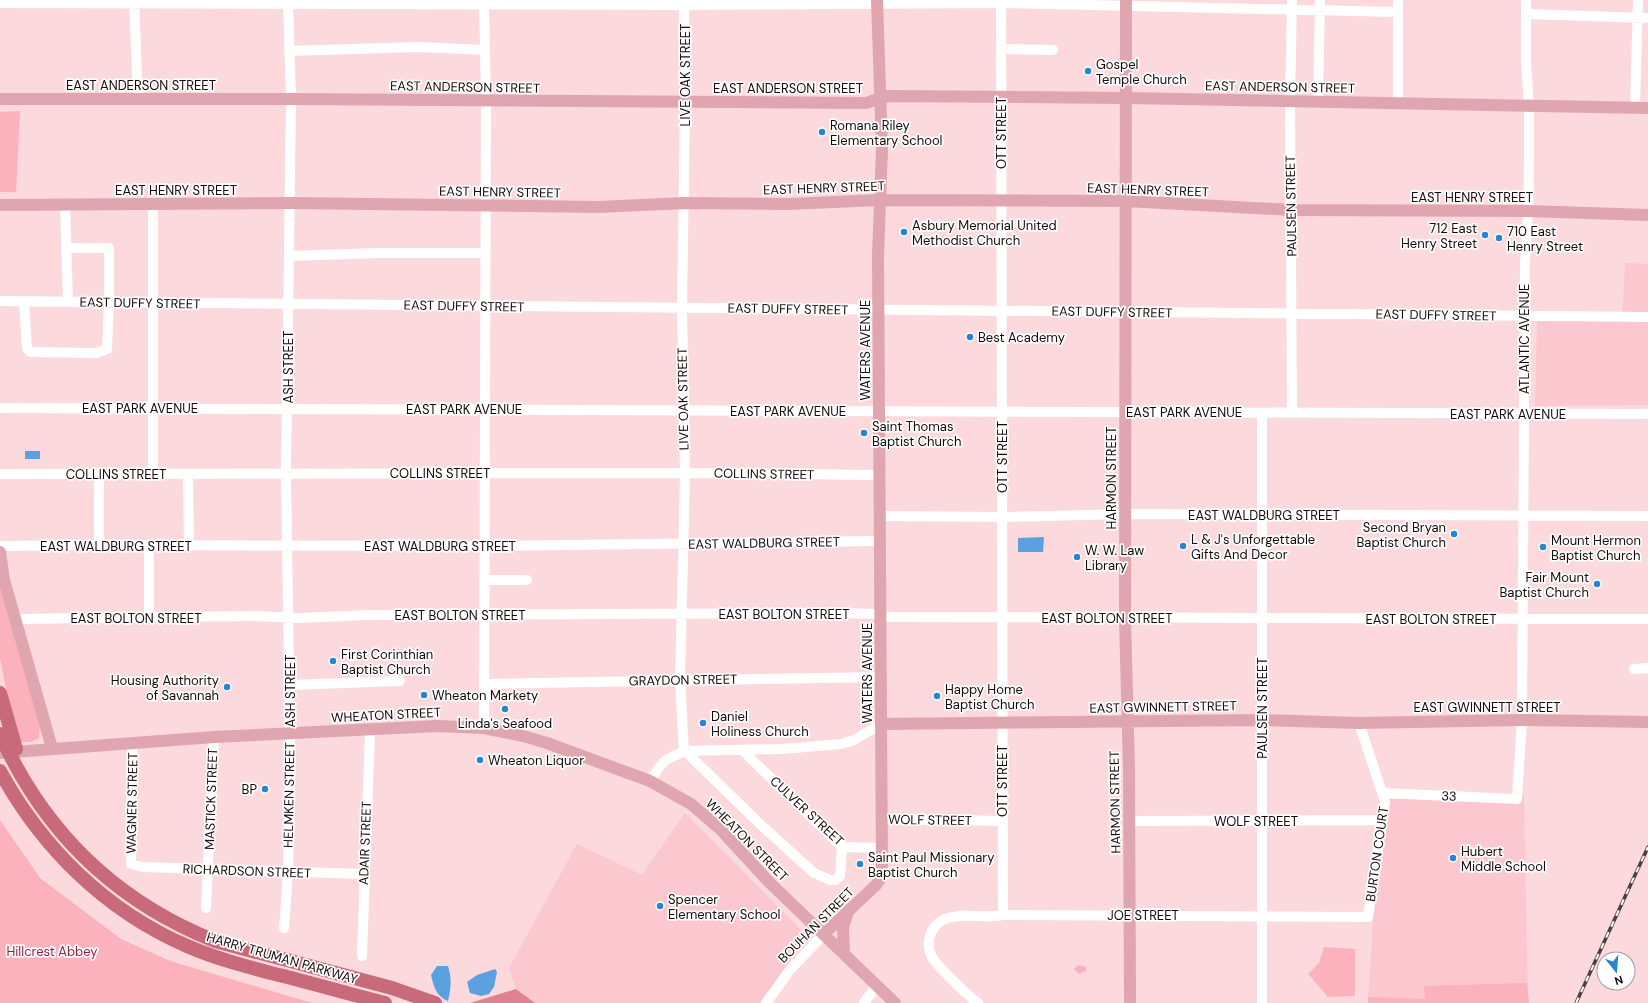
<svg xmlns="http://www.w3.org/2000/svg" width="1648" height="1003" font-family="'DM Sans',sans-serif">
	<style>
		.built { fill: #fac8ce }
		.green { fill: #fcb2bc }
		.forest { fill: #e18291 }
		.water { fill: #5ba1e1 }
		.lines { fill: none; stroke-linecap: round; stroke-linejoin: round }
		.minor { stroke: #fff; stroke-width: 10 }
		.major { stroke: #dfa6af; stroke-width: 12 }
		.highway { stroke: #c96a7a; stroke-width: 14 }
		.rail-casing { stroke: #4f3d3f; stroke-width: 3.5 }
		.rail { stroke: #fff; stroke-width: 2; stroke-dasharray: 6; stroke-linecap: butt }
		.poi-dot { fill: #2585d1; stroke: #fff; stroke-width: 1.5 }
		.labels { text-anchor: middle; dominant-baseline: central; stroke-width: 3.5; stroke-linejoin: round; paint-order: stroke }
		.poi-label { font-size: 13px; fill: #15080a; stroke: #fff; text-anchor: start }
		.street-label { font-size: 13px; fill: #15080a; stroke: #fff }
		.park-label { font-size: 13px; fill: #922140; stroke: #fff }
	</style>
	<rect width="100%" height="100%" fill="#fbd9dd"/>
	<path class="built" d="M 1625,263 L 1648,264 L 1648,405 L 1535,406 L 1537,320 L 1622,321 Z
		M 1389,790 L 1524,794 L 1528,1003 L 1368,1003 L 1373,922 Z
		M 685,813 L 807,936 L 760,1003 L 535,1003 L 516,989 L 509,968 L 577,844 L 642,875 Z"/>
	<path class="green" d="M 20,111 L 16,192 L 0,192 L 0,112 Z
		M 0,577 L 40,725 L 39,738 L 31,742 L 21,742 L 12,716 L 0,659 Z
		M 0,820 L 40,878 L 121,939 L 170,961 L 312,1003 L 0,1003 Z
		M 1324,947 L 1355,949 L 1355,996 L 1328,997 L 1308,974 L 1319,963 Z
		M 1078,965 L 1086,967 L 1086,971 L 1079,974 L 1074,969 Z
		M 1527,983 L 1529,1003 L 1368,1003 L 1368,997 L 1425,999 L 1424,986 Z"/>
	<path class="forest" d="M 516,989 L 535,1003 L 470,1003 Z"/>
	<path class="water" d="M 25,451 L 40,451 L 40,459 L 25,459 Z
		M 1044,537 L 1043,552 L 1018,552 L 1018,538 Z
		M 437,966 L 448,966 C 452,979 451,988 448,1001 C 436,996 434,987 431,975 Z
		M 495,969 L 497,972 L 494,987 L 489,994 L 481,996 L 470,993 L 467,982 L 477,975 Z"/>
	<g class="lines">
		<path class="minor" d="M 134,0 L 138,99
			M 484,0 L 486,101 L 484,728
			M 684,0 L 685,103 L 682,308 L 685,473 L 680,680 L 684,751
			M 1001,0 L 1003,915
			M 1292,0 L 1290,101 L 1292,413
			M 0,3 L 684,5 L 1001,3 L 1398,12
			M 1526,14 L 1648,18
			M 1001,49 L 1053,50
			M 289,51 L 418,47 L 485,50
			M 1318,102 L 1320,0
			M 1398,104 L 1398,0
			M 1635,108 L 1638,0
			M 65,205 L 68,302
			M 153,205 L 153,475
			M 289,256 L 379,253 L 485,253
			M 0,301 L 1648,317
			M 24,302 L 27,348 L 30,352 L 96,353 L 107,349 L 109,302 L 109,248 L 67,248
			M 0,408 L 1648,414
			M 0,474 L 685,473 L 879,475
			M 188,474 L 189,546
			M 880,516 L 1003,517 L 1125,514 L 1648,516
			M 99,545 L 99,474
			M 0,546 L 99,545 L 484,546 L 880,541
			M 485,580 L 527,580
			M 149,618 L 149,546
			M 15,619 L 254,616 L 299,618 L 369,615 L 835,613 L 880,614 L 888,617 L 1648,619
			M 1634,669 L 1648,668
			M 485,684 L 881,677
			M 290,685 L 400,681
			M 132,743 L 131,864 L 142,867 L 364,874
			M 742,750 L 842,847 L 882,848
			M 689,751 L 689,755 L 761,825 L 814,873 L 830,880 L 836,880 L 840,876 L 842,847
			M 650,781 L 660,766 L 666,760 L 684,751 L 782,749 L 841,744 L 854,740 L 881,724
			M 1382,793 L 1517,799 L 1522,720 L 1525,264 L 1528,211 L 1529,159 L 1529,106 L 1526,63 L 1526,0
			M 881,819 L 1003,821
			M 1130,821 L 1382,820
			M 206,908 L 214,737
			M 284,928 L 288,872 L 291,749 L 290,746 L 286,473 L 291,99 L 288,0
			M 362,956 L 370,730
			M 766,1003 L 790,970 L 824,934
			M 864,1003 L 877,985
			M 978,1003 C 965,993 944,973 934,960 C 924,946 929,926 945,919 C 964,912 984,919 1003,915 L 1368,917 L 1385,802 L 1359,723
			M 1262,1003 L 1262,413"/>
		<path class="major" d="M 1126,0 L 1125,618 L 1129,771 L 1130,1003
			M 0,99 L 291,99 L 866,103 L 888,96 L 1126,98 L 1648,108
			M 0,205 L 290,203 L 598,207 L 685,203 L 788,204 L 880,200 L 1126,201 L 1292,210 L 1528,211 L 1648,215
			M 0,552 L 4,580 L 52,748
			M 881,724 L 1263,720 L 1359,723 L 1522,720 L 1648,722
			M 0,753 L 214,737 L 437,726 L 484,728 L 523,736 L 547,743 L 650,781 L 691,804 L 720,829 L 769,882 L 895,1003
			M 824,934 L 876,885 L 881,878 L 882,867 L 878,255 L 882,150 L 877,0
			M 844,952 L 843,927 L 848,912"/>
		<path class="highway" d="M 0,693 L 16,749
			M 0,734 C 44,832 115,901 215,941 L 392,988 L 435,1003
			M 0,771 C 42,848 106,911 187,946 C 217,959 248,967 279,975 C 315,984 350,994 385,1003"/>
		<g class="rail-casing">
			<path id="rail" d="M 1576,1003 L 1648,847"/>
		</g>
		<use href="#rail" class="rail"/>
	</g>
	<g class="poi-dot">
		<circle cx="1088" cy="71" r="4"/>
		<circle cx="822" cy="132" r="4"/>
		<circle cx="904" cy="232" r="4"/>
		<circle cx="1485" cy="235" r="4"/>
		<circle cx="1499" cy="238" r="4"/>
		<circle cx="970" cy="337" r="4"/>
		<circle cx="864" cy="433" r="4"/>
		<circle cx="1454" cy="534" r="4"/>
		<circle cx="1183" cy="546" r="4"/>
		<circle cx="1543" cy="547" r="4"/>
		<circle cx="1077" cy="557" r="4"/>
		<circle cx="1597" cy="584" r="4"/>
		<circle cx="333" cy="661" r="4"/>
		<circle cx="227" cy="687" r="4"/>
		<circle cx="424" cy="695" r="4"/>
		<circle cx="937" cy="696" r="4"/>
		<circle cx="505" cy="709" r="4"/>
		<circle cx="703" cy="723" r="4"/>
		<circle cx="480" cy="760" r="4"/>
		<circle cx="265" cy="789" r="4"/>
		<circle cx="1453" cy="858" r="4"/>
		<circle cx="860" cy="864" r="4"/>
		<circle cx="660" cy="906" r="4"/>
	</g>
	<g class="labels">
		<g class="poi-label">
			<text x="1096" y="64">Gospel<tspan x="1096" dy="15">Temple Church</tspan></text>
			<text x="830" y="125">Romana Riley<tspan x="830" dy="15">Elementary School</tspan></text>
			<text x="912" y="225">Asbury Memorial United<tspan x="912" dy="15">Methodist Church</tspan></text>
			<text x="1477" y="228" text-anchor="end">712 East<tspan x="1477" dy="15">Henry Street</tspan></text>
			<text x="1507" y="231">710 East<tspan x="1507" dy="15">Henry Street</tspan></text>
			<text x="978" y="337">Best Academy</text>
			<text x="872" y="426">Saint Thomas<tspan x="872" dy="15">Baptist Church</tspan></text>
			<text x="1446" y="527" text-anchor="end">Second Bryan<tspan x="1446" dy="15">Baptist Church</tspan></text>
			<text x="1191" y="539">L &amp; J's Unforgettable<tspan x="1191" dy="15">Gifts And Decor</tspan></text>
			<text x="1551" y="540">Mount Hermon<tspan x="1551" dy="15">Baptist Church</tspan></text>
			<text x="1085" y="550">W. W. Law<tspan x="1085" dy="15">Library</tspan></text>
			<text x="1589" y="577" text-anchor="end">Fair Mount<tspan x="1589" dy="15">Baptist Church</tspan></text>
			<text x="341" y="654">First Corinthian<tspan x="341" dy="15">Baptist Church</tspan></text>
			<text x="219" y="680" text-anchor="end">Housing Authority<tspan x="219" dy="15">of Savannah</tspan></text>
			<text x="945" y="689">Happy Home<tspan x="945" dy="15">Baptist Church</tspan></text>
			<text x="432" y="695">Wheaton Markety</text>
			<text x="711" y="716">Daniel<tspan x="711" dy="15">Holiness Church</tspan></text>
			<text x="505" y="723" text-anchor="middle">Linda's Seafood</text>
			<text x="488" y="760">Wheaton Liquor</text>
			<text x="257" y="789" text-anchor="end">BP</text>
			<text x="1461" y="851">Hubert<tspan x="1461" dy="15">Middle School</tspan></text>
			<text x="868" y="857">Saint Paul Missionary<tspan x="868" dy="15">Baptist Church</tspan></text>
			<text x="668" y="899">Spencer<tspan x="668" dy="15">Elementary School</tspan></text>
		</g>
		<g class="street-label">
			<text transform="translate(685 75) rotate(-90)">LIVE OAK STREET</text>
			<text x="141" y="85">EAST ANDERSON STREET</text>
			<text transform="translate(465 87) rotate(1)">EAST ANDERSON STREET</text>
			<text transform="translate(1280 87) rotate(1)">EAST ANDERSON STREET</text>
			<text x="788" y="88">EAST ANDERSON STREET</text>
			<text transform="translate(1001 133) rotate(-90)">OTT STREET</text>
			<text transform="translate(824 188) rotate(-2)">EAST HENRY STREET</text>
			<text x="176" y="190">EAST HENRY STREET</text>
			<text transform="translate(1148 190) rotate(2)">EAST HENRY STREET</text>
			<text transform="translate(500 192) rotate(1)">EAST HENRY STREET</text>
			<text x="1472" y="197">EAST HENRY STREET</text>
			<text transform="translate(1291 206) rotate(-91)">PAULSEN STREET</text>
			<text transform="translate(140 303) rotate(1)">EAST DUFFY STREET</text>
			<text transform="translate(464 306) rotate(1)">EAST DUFFY STREET</text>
			<text transform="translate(788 309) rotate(1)">EAST DUFFY STREET</text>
			<text transform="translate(1112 312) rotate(1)">EAST DUFFY STREET</text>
			<text transform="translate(1436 315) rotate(1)">EAST DUFFY STREET</text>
			<text transform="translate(1524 339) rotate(-90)">ATLANTIC AVENUE</text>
			<text transform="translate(865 350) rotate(-90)">WATERS AVENUE</text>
			<text transform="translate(288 367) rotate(-90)">ASH STREET</text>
			<text transform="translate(683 399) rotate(-91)">LIVE OAK STREET</text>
			<text x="140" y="408">EAST PARK AVENUE</text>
			<text x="464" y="409">EAST PARK AVENUE</text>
			<text x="788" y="411">EAST PARK AVENUE</text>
			<text x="1184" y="412">EAST PARK AVENUE</text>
			<text x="1508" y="414">EAST PARK AVENUE</text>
			<text transform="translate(1002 457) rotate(-90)">OTT STREET</text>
			<text x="440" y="473">COLLINS STREET</text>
			<text x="116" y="474">COLLINS STREET</text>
			<text transform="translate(764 474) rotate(1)">COLLINS STREET</text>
			<text transform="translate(1111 478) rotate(-90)">HARMON STREET</text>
			<text x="1264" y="515">EAST WALDBURG STREET</text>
			<text transform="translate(764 543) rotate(-1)">EAST WALDBURG STREET</text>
			<text x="116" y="546">EAST WALDBURG STREET</text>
			<text x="440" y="546">EAST WALDBURG STREET</text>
			<text x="784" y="614">EAST BOLTON STREET</text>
			<text x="460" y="615">EAST BOLTON STREET</text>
			<text x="136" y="618">EAST BOLTON STREET</text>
			<text x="1107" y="618">EAST BOLTON STREET</text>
			<text x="1431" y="619">EAST BOLTON STREET</text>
			<text transform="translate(867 673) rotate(-90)">WATERS AVENUE</text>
			<text transform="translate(683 680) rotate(-1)">GRAYDON STREET</text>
			<text transform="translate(290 691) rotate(-90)">ASH STREET</text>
			<text transform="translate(1163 707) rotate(-1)">EAST GWINNETT STREET</text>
			<text x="1487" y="707">EAST GWINNETT STREET</text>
			<text transform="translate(1262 708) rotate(-90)">PAULSEN STREET</text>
			<text transform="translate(386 715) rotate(-3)">WHEATON STREET</text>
			<text transform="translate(1002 781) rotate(-90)">OTT STREET</text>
			<text transform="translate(289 795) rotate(-89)">HELMKEN STREET</text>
			<text transform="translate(1449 796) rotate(2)">33</text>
			<text transform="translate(211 799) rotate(-88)">MASTICK STREET</text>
			<text transform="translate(1115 802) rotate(-91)">HARMON STREET</text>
			<text transform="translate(132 803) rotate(-89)">WAGNER STREET</text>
			<text transform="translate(807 811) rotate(43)">CULVER STREET</text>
			<text transform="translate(930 820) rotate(1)">WOLF STREET</text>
			<text x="1256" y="821">WOLF STREET</text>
			<text transform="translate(747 840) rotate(45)">WHEATON STREET</text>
			<text transform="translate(365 843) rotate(-88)">ADAIR STREET</text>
			<text transform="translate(1377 854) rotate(-82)">BURTON COURT</text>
			<text transform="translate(247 871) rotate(2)">RICHARDSON STREET</text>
			<text x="1143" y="915">JOE STREET</text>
			<text transform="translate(816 925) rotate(-45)">BOUHAN STREET</text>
			<text transform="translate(282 958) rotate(16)">HARRY TRUMAN PARKWAY</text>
		</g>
		<g class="park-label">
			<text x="52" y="951">Hillcrest Abbey</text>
		</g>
	</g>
	<g transform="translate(1616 971) rotate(163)"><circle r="19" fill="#ffffff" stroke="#a19c9d"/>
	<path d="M0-3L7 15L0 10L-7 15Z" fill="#2585d1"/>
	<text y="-6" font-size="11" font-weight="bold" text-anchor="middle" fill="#15080a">N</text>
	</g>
</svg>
